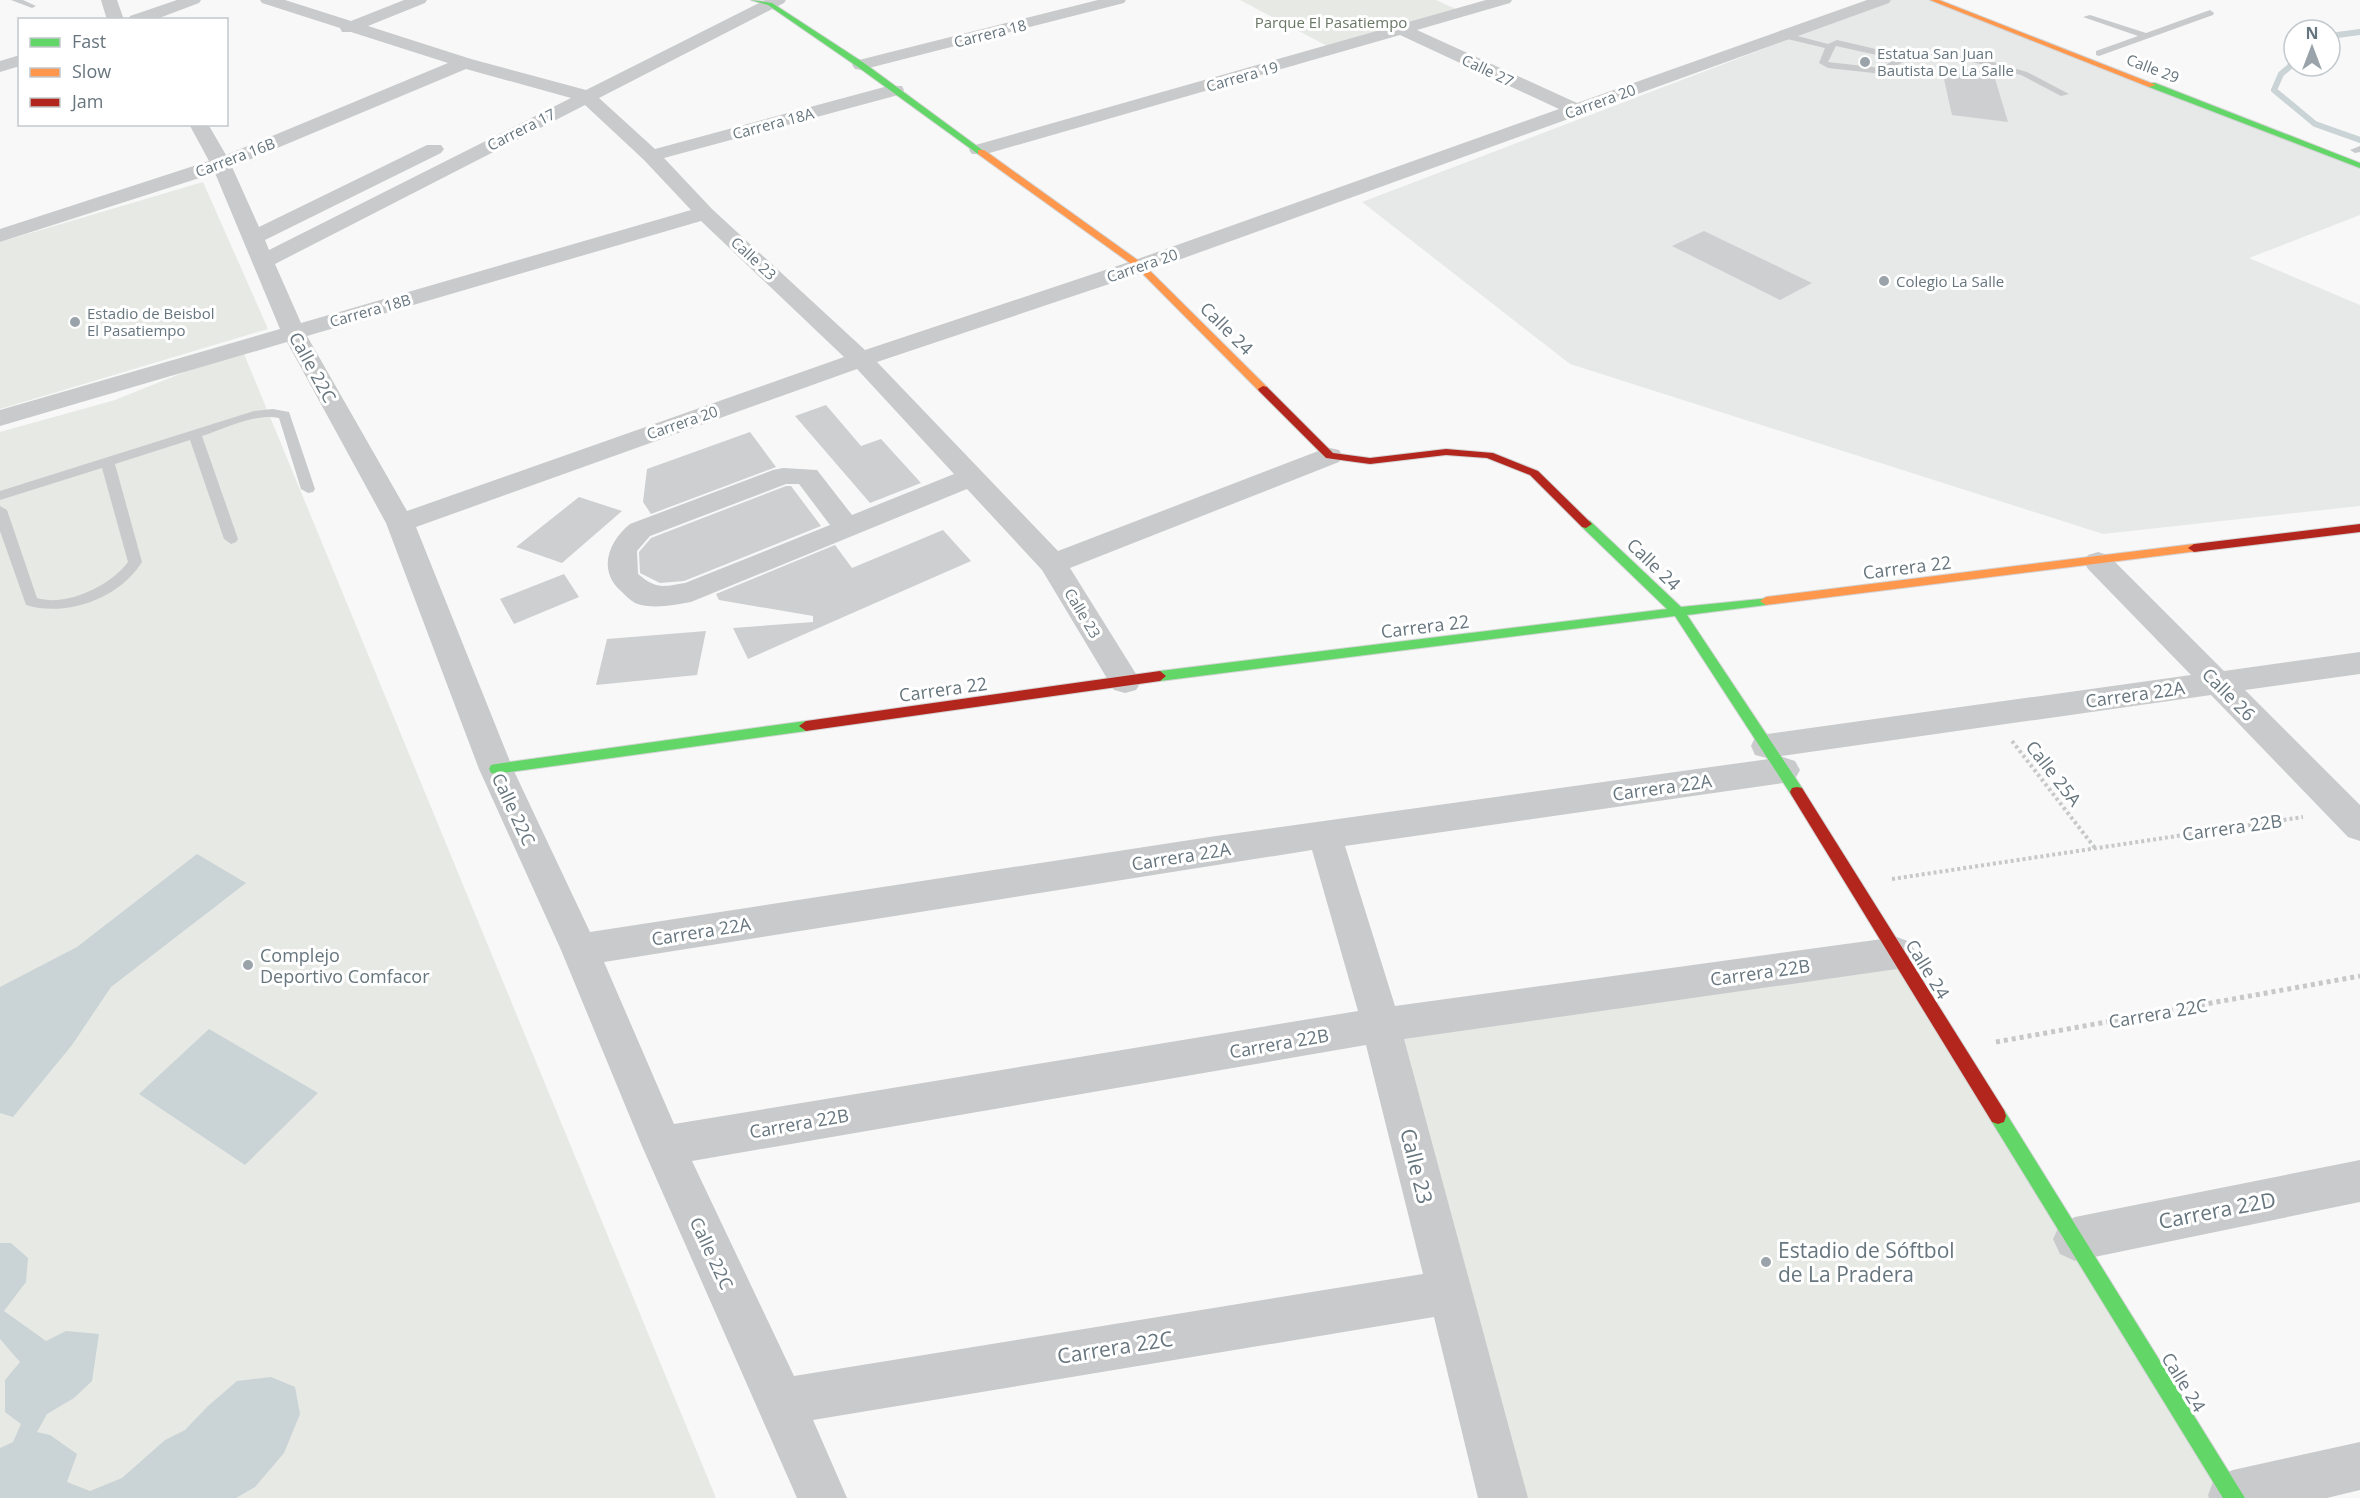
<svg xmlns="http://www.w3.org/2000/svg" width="2360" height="1498" font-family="'Open Sans',sans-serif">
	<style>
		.built { fill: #e7e8e8 }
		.green { fill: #e7e9e5 }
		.water { fill: #cad3d5 }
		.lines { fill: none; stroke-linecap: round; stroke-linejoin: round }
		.stream { stroke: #cad3d5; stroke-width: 6 }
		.building { fill: #cdcfd0 }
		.fast-casing { stroke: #d3d4d5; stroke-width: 2 }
		.slow-casing { stroke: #d3d4d5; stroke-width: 2 }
		.jam-casing { stroke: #d3d4d5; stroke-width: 2 }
		.path-far1 { stroke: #c7c8c9; stroke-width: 4; stroke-dasharray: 3 3; stroke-linecap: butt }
		.path { stroke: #c7c8c9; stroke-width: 5; stroke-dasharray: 4 4; stroke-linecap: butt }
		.lane { fill: #c9cacb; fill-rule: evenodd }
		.street { fill: #c9cacb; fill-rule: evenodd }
		.fast { fill: #63d668; fill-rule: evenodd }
		.slow { fill: #ff974d; fill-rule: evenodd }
		.jam { fill: #b3261e; fill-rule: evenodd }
		.poi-dot { fill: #99a3a9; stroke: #fff; stroke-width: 2 }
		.labels { text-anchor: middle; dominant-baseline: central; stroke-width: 6; stroke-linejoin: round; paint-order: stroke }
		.far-park-label { font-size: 15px; fill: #697765; stroke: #fff }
		.far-street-label { font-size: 15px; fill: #66757e; stroke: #fff }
		.far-poi-label { font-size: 15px; fill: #66757e; stroke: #fff; text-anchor: start }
		.street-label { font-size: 18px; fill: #66757e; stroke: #fff }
		.poi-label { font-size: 18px; fill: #66757e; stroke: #fff; text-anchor: start }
		.near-street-label { font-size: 21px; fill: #66757e; stroke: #fff }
		.near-poi-label { font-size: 21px; fill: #66757e; stroke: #fff; text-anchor: start }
	</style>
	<rect width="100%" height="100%" fill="#f8f8f8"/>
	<path class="built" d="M 1891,0 L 1932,0 L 2360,166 L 2360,215 L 2249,258 L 2360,305 L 2360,506 L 2103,534 L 1570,364 L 1362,202 Z"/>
	<path class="green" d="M 1240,0 L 1436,0 L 1458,10 L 1329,47 Z
		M 203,182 L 268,329 L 0,409 L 0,242 Z
		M 242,349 L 716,1498 L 0,1498 L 0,432 L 115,400 Z
		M 1897,953 L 2235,1498 L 1507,1498 L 1381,1025 Z"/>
	<path class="water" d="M 197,854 L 246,883 L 111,987 L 72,1045 L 13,1117 L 0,1113 L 0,987 L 77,947 Z
		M 209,1029 L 318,1093 L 245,1165 L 139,1094 Z
		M 0,1243 L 11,1243 L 28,1258 L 26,1282 L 4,1311 L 46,1341 L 66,1331 L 99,1334 L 92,1381 L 74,1398 L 47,1414 L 37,1432 L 50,1435 L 77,1454 L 67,1482 L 90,1491 L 122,1478 L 165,1440 L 185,1430 L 208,1406 L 237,1381 L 271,1377 L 295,1387 L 300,1414 L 284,1453 L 255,1487 L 236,1498 L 0,1498 L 0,1448 L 13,1442 L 21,1424 L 5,1412 L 5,1380 L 20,1362 L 0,1339 Z"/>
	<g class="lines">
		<path class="stream" d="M 2330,36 L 2360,32
			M 2294,63 L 2281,74 L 2274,90 L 2315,124 L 2360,140"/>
	</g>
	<path class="building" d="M 1941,66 L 1993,72 L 2008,122 L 1952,115 Z
		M 1704,231 L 1812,283 L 1780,300 L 1672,246 Z
		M 826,405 L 861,446 L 881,439 L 921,483 L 870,503 L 795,416 Z
		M 750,432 L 776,467 L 651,514 L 643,502 L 647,469 Z
		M 786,486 L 791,486 L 821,526 L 684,581 L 660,583 L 640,573 L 639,552 L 651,538 Z
		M 579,497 L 622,511 L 562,563 L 516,547 Z
		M 943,530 L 971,561 L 748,659 L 733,628 L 813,622 L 813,616 L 719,600 L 716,594 L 835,545 L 852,568 Z
		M 564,574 L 579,597 L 514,624 L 500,599 Z
		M 706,631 L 697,675 L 596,685 L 607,639 Z"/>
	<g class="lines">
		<g class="fast-casing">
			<path id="fast" d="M 751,0 L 772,3 L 864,63 L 985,152 L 978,154 L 858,67 L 768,5 Z
				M 2149,83 L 2155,83 L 2360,163 L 2360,168 L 2149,87 Z
				M 1586,520 L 1590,521 L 1681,607 L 1770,598 L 1772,601 L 1766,605 L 1687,615 L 1802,788 L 1804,792 L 1802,796 L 1792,796 L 1675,616 L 1160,681 L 1154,676 L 1160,671 L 1667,609 L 1582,527 L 1580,524 Z
				M 806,721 L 813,726 L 806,731 L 496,774 L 491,773 L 489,769 L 491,765 L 496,764 Z
				M 1998,1108 L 2004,1110 L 2245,1498 L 2223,1498 L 1992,1122 L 1990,1116 L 1992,1110 Z"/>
		</g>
		<g class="slow-casing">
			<path id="slow" d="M 1930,0 L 1939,0 L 2156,85 L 2149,87 Z
				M 978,150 L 984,150 L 1143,264 L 1267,387 L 1267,391 L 1259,391 L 1137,268 L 978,154 Z
				M 2194,544 L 2198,545 L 2200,548 L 2198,551 L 1766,605 L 1760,601 L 1766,597 Z"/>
		</g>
		<g class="jam-casing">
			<path id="jam" d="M 1263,386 L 1267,387 L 1333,453 L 1370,458 L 1446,449 L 1493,453 L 1538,471 L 1592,524 L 1586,528 L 1582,527 L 1530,475 L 1487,458 L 1446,455 L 1370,464 L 1326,458 L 1259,391 L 1258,389 Z
				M 2360,524 L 2360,532 L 2194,552 L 2188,548 L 2194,544 Z
				M 1160,671 L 1166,676 L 1160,681 L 806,731 L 799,726 L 806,721 Z
				M 1797,787 L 1802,788 L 2004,1110 L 2006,1116 L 2004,1122 L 1998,1124 L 1992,1122 L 1792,796 L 1790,792 L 1792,788 Z"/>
		</g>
		<path class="path-far1" d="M 2012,741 L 2095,848
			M 1892,879 L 2303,817"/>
		<path class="path" d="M 1996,1042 L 2360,976"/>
		<path class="lane" d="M 11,0 L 23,0 L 36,6 L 32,8 Z
			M 2210,10 L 2214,13 L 2213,15 L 2099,56 L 2096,55 L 2096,51 L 2138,36 L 2083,17 L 2090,15 L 2146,33 Z
			M 1782,32 L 1828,44 L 1837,40 L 1897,54 L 1951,53 L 1980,58 L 2027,72 L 2069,94 L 2061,96 L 2021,75 L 1965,60 L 1906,60 L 1883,74 L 1828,68 L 1819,63 L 1825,48 L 1779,37 L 1779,33 ZM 1836,46 L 1895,59 L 1881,68 L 1828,62 Z
			M 2360,146 L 2360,152 L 2355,153 L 2350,150 Z
			M 273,409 L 289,412 L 290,415 L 315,489 L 313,492 L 308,493 L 301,489 L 279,418 C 254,413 225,429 202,436 L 238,539 L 236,542 L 231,544 L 224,539 L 190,440 L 115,464 L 142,562 L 140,565 C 116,600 65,617 26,605 L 0,531 L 0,506 L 7,510 L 37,598 C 67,607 110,586 128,562 L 102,468 L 0,500 L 0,491 L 254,411 Z"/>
		<path class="street" d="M 101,0 L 117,0 L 124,20 L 107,20 Z
			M 177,0 L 201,0 L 199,3 L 154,20 L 128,20 L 130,16 Z
			M 260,0 L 285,0 L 351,21 L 404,0 L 427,0 L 425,3 L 368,26 L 471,59 L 586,90 L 765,0 L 786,0 L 784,3 L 599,98 L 655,149 L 888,86 L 902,86 L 904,90 L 902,94 L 664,158 L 712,209 L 865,350 L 1132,261 L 1559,109 L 1400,35 L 986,154 L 972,154 L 969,150 L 972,146 L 1486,0 L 1512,0 L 1510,3 L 1417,30 L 1577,103 L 1867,0 L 1891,0 L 1889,3 L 1148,271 L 877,362 L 1058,551 L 1321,450 L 1330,448 L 1339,450 L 1343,456 L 1339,462 L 1070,568 L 1141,682 L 1136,690 L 1125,693 L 1114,690 L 1042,570 L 967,489 L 691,602 C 673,605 653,610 635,603 C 630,600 625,595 621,591 C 597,570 609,541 630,524 L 773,470 L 783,468 L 817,470 L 852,515 L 954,474 L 857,369 L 416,527 L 513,769 L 590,932 L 1216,836 L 1783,757 L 1795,761 L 1800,770 L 1795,779 L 1783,783 L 1345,846 L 1395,1006 L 1897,937 L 1910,942 L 1916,953 L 1910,964 L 1897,969 L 1404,1039 L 1528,1498 L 1478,1498 L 1434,1317 L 813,1420 L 847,1498 L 797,1498 L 642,1146 L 561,950 L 479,769 L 386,523 L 287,342 L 0,426 L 0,410 L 280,329 L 215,173 L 0,242 L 0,229 L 209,161 L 189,124 L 208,124 L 226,155 L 448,63 L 351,32 L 342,32 L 340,28 L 262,3 ZM 466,69 L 571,98 L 269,250 L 265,240 L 441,153 L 444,149 L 441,145 L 427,145 L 259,227 L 232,167 ZM 585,105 L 644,160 L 691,210 L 301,323 L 275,264 ZM 701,221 L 844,357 L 407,511 L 307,336 ZM 786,484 L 799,484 L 830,525 L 685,583 C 662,587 656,589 638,574 L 637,551 L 650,536 ZM 1312,850 L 1358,1011 L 674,1124 L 604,962 ZM 1366,1045 L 1423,1274 L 794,1376 L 692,1161 Z
			M 1098,0 L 1126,0 L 1124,3 L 861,70 L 855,69 L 852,65 L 855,61 Z
			M 20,55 L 20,66 L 0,72 L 0,61 Z
			M 2098,552 L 2108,555 L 2224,671 L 2360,652 L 2360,674 L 2245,690 L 2360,805 L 2360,841 L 2348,837 L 2211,695 L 1767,758 L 1755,755 L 1751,746 L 1755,737 L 1767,734 L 2191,675 L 2088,569 L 2084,562 L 2088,555 Z
			M 2360,1160 L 2360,1202 L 2075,1261 L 2060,1254 L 2053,1239 L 2060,1224 L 2075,1217 Z
			M 2360,1442 L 2360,1490 L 2327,1498 L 2209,1498 L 2208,1495 L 2215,1477 L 2233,1470 Z"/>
		<use href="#fast" class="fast"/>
		<use href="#slow" class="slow"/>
		<use href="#jam" class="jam"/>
	</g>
	<g class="poi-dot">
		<circle cx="1865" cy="62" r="6"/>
		<circle cx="1884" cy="281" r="6"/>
		<circle cx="75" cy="322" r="6"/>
		<circle cx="248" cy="965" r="6"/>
		<circle cx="1766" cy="1262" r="6"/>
	</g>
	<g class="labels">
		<g class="far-park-label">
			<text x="1331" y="22">Parque El Pasatiempo</text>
		</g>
		<g class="far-street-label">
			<text transform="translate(990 33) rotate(-14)">Carrera 18</text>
			<text transform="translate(2153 68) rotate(21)">Calle 29</text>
			<text transform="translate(1488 70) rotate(25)">Calle 27</text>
			<text transform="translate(1242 76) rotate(-16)">Carrera 19</text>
			<text transform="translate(1600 101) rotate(-20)">Carrera 20</text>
			<text transform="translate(773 123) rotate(-15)">Carrera 18A</text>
			<text transform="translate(521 129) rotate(-27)">Carrera 17</text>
			<text transform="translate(235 157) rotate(-21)">Carrera 16B</text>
			<text transform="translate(754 258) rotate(43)">Calle 23</text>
			<text transform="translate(1142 265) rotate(-19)">Carrera 20</text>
			<text transform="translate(370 310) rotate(-16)">Carrera 18B</text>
			<text transform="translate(682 422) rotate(-19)">Carrera 20</text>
			<text transform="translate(1083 613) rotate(59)">Calle 23</text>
		</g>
		<g class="far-poi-label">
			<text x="1877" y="53">Estatua San Juan<tspan x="1877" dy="17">Bautista De La Salle</tspan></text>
			<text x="1896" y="281">Colegio La Salle</text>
			<text x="87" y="313">Estadio de Beisbol<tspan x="87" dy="17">El Pasatiempo</tspan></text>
		</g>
		<g class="street-label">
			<text transform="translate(1227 328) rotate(45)">Calle 24</text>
			<text transform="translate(313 367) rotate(61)">Calle 22C</text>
			<text transform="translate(1654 564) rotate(44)">Calle 24</text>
			<text transform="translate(1907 567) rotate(-7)">Carrera 22</text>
			<text transform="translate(1425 626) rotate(-7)">Carrera 22</text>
			<text transform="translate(943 689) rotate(-8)">Carrera 22</text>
			<text transform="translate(2135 694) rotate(-8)">Carrera 22A</text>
			<text transform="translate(2229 694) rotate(45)">Calle 26</text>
			<text transform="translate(2054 773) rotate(52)">Calle 25A</text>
			<text transform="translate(1662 787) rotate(-8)">Carrera 22A</text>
			<text transform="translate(514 809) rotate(65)">Calle 22C</text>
			<text transform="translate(2232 827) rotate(-8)">Carrera 22B</text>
			<text transform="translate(1181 856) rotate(-9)">Carrera 22A</text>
			<text transform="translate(701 931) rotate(-9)">Carrera 22A</text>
			<text transform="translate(1928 969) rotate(58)">Calle 24</text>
			<text transform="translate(1760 972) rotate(-8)">Carrera 22B</text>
			<text transform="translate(2158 1013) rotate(-10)">Carrera 22C</text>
			<text transform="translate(1279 1043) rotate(-10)">Carrera 22B</text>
			<text transform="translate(799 1123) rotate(-10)">Carrera 22B</text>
			<text transform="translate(712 1253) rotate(65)">Calle 22C</text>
			<text transform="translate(2184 1382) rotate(58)">Calle 24</text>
		</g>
		<g class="poi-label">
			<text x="260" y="955">Complejo<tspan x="260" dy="21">Deportivo Comfacor</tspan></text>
		</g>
		<g class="near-street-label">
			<text transform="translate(1417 1166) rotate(76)">Calle 23</text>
			<text transform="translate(2217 1210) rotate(-11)">Carrera 22D</text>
			<text transform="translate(1115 1347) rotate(-9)">Carrera 22C</text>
		</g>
		<g class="near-poi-label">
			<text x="1778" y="1250">Estadio de Sóftbol<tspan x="1778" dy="24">de La Pradera</tspan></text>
		</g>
	</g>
	<rect x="18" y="18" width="210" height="108" fill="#ffffff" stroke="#c2c8cb" stroke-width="1.5"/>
	<rect x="30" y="38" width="30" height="9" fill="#63d668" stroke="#c2c8cb" stroke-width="1.5"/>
	<text x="72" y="48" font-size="18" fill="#66757e">Fast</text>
	<rect x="30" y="68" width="30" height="9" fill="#ff974d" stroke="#c2c8cb" stroke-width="1.5"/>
	<text x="72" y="78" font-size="18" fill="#66757e">Slow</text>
	<rect x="30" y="98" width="30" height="9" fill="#b3261e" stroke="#c2c8cb" stroke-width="1.5"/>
	<text x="72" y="108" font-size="18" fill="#66757e">Jam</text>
	<g transform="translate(2312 48)"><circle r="28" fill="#ffffff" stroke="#c2c8cb" stroke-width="1.5"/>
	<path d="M0-4.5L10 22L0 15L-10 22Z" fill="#99a3a9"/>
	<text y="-9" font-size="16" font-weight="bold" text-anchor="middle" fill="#66757e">N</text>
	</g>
</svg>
